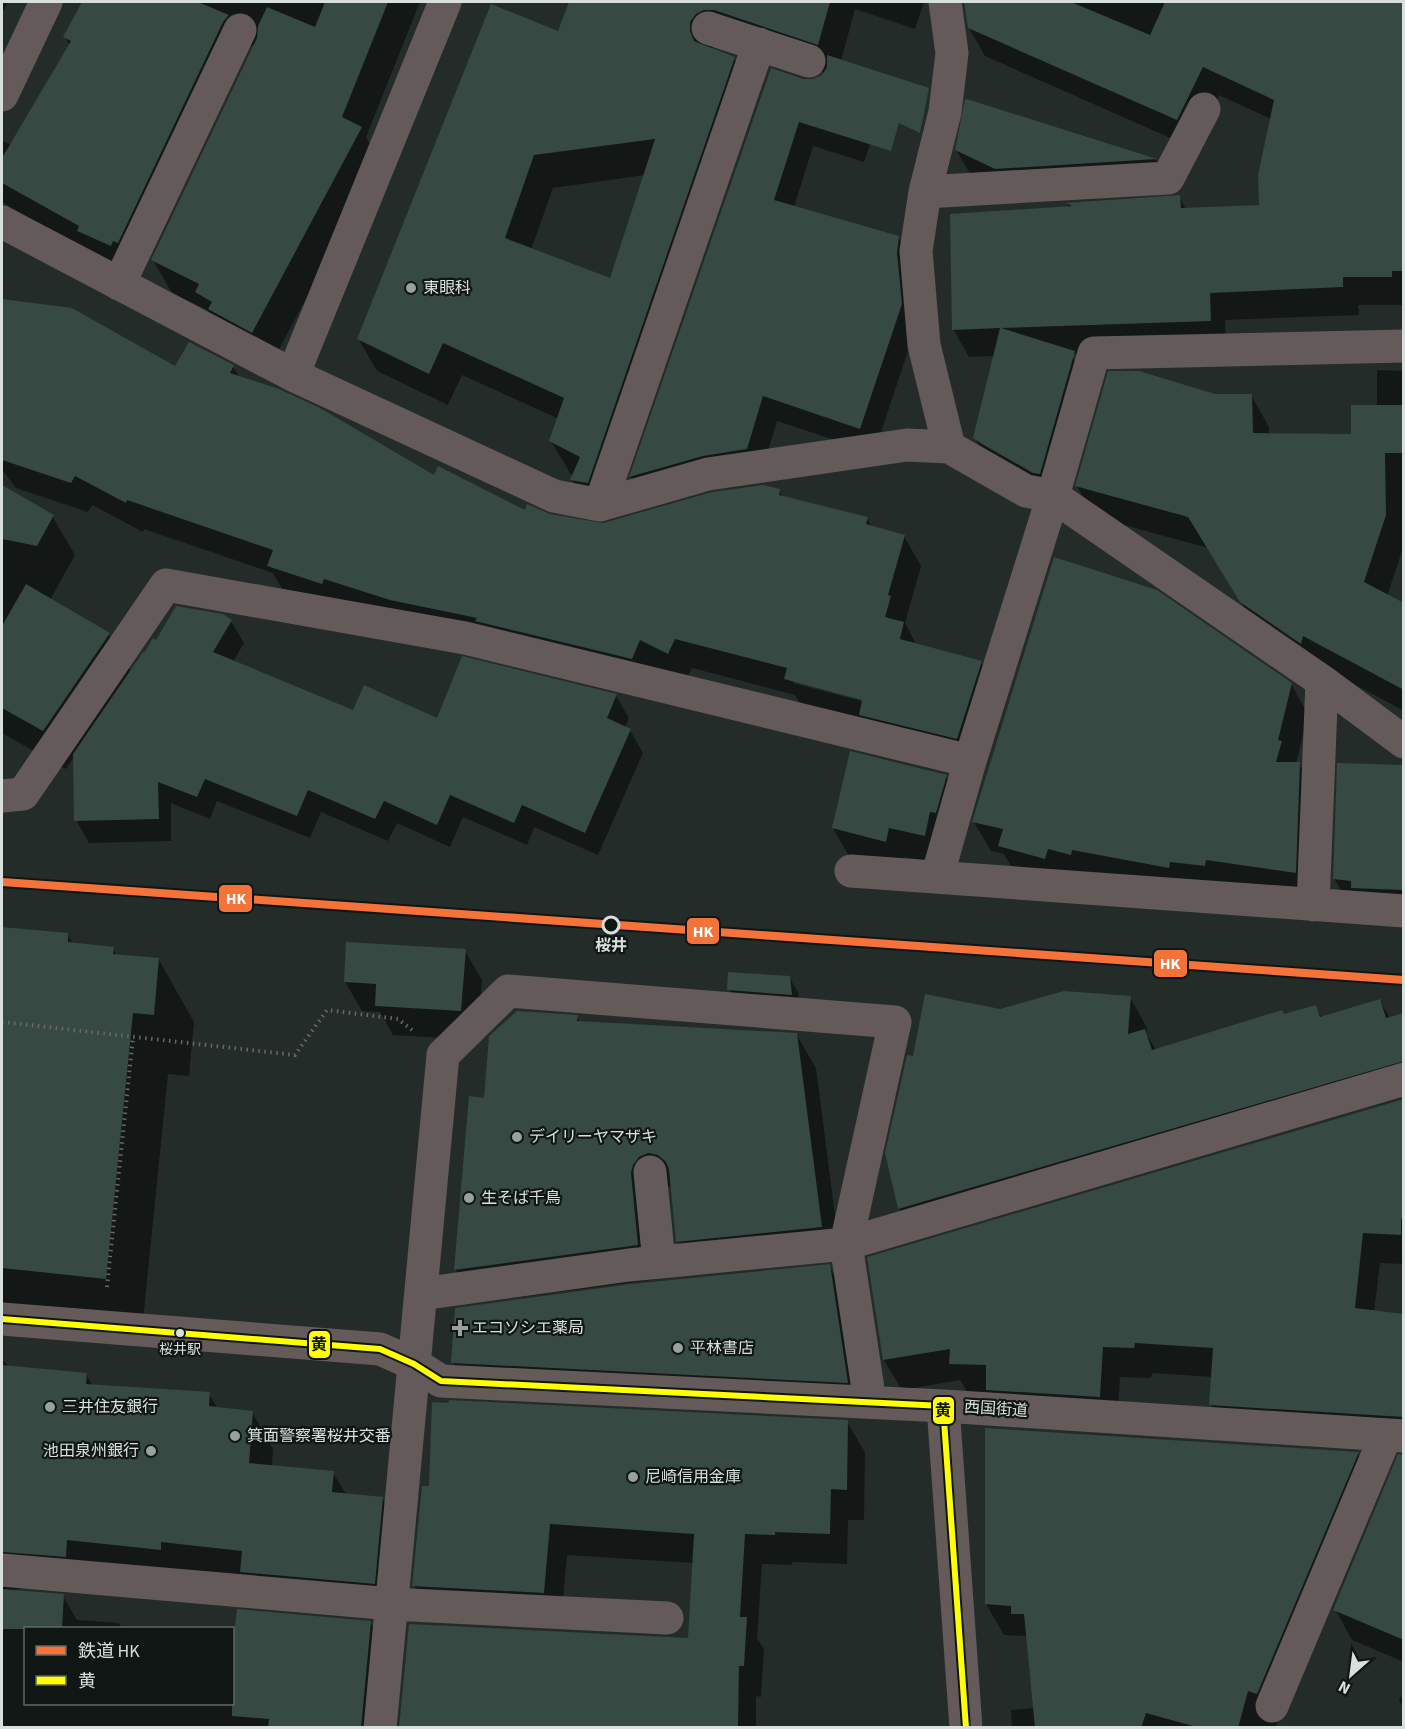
<svg xmlns="http://www.w3.org/2000/svg" width="1405" height="1729" font-family="'Source Sans 3','Noto Sans JP',sans-serif">
	<style>
		.shadow { fill: #0007; fill-rule: evenodd }
		.building { fill: #364943; fill-rule: evenodd }
		.lines { fill: none; stroke-linecap: round; stroke-linejoin: round }
		.path { stroke: #6b6866; stroke-width: 4; stroke-dasharray: 1.5 4.5; stroke-linecap: butt }
		.minor { stroke: #655a5a; stroke-width: 33 }
		.bus-1-casing { stroke: #101613; stroke-width: 10 }
		.bus-1 { stroke: #ff0; stroke-width: 6 }
		.rail-1-casing { stroke: #101613; stroke-width: 12 }
		.rail-1 { stroke: #f57339; stroke-width: 8 }
		.poi-dot { fill: #98a19d; stroke: #101613; stroke-width: 2 }
		.stop-dot { fill: #101613; stroke: #d7e0dc; stroke-width: 3 }
		.bus-dot { fill: #d7e0dc; stroke: #101613; stroke-width: 2 }
		.labels { text-anchor: middle; dominant-baseline: central; stroke-width: 4.5; stroke-linejoin: round; paint-order: stroke }
		.bus-label { font-size: 14px; fill: #d7e0dc; stroke: #101613 }
		.poi-label { font-size: 16px; fill: #d7e0dc; stroke: #101613; text-anchor: start }
		.stop-label { font-size: 16px; font-weight: bold; fill: #d7e0dc; stroke: #101613 }
		.street-label { font-size: 16px; fill: #d7e0dc; stroke: #101613 }
		.line-badge { stroke: #101613; stroke-width: 2 }
		.badge-label { font-size: 16px; text-anchor: middle; font-weight: bold; fill: #fff }
		.pale-badge-label { font-size: 16px; text-anchor: middle; font-weight: bold; fill: #111 }
	</style>
	<rect width="100%" height="100%" fill="#242c29"/>
	<path class="shadow" d="M 2,2 L 8,2 L 2,14 Z
		M 84,2 L 420,2 L 366,137 L 380,161 L 271,364 L 216,325 L 207,310 L 172,293 L 153,260 L 256,44 L 247,47 L 136,275 L 92,255 L 2,202 L 2,143 L 3,141 L 11,145 L 70,46 L 65,37 Z
		M 571,2 L 924,2 L 915,29 L 855,9 L 841,61 L 886,96 L 864,162 L 813,146 L 794,207 L 898,237 L 913,262 L 915,330 L 874,453 L 777,421 L 761,474 L 645,501 L 631,477 L 771,70 L 803,80 L 814,81 L 825,73 L 734,42 L 714,46 L 712,49 L 734,58 L 753,90 L 590,512 L 572,480 L 574,476 L 570,473 L 551,441 L 559,419 L 462,375 L 448,405 L 377,371 L 358,338 L 559,33 ZM 645,175 L 611,280 L 531,250 L 553,188 Z
		M 976,2 L 1404,2 L 1404,305 L 1358,305 L 1359,315 L 1225,320 L 1226,349 L 1071,354 L 1090,386 L 1056,503 L 992,468 L 975,438 L 994,356 L 969,357 L 953,329 L 1069,208 L 1067,204 L 1179,197 L 1186,209 L 1261,206 L 1271,119 L 1219,95 L 1193,148 L 985,56 L 969,28 L 968,21 Z
		M 967,101 L 1156,160 L 1171,187 L 972,177 L 956,150 Z
		M 2,300 L 71,310 L 175,368 L 190,344 L 233,367 L 240,378 L 434,477 L 526,513 L 603,525 L 779,491 L 783,498 L 867,518 L 872,527 L 904,536 L 921,566 L 905,623 L 916,644 L 981,662 L 998,692 L 974,768 L 803,708 L 795,695 L 692,668 L 685,683 L 286,596 L 273,573 L 144,529 L 143,532 L 92,505 L 88,512 L 16,488 L 2,470 ZM 793,680 L 870,700 L 869,703 L 793,683 Z
		M 1377,370 L 1404,371 L 1404,545 L 1387,596 L 1404,605 L 1404,711 L 1260,633 L 1208,548 L 1095,517 L 1077,486 L 1182,396 L 1251,395 L 1269,427 L 1269,435 L 1352,436 L 1377,406 Z
		M 2,487 L 52,516 L 75,555 L 50,600 L 109,635 L 131,672 L 157,642 L 231,621 L 244,643 L 233,662 L 354,712 L 438,720 L 616,696 L 629,718 L 625,728 L 630,730 L 643,753 L 598,855 L 534,827 L 527,845 L 463,817 L 450,847 L 397,823 L 388,841 L 321,812 L 310,838 L 217,801 L 210,819 L 171,803 L 171,841 L 89,843 L 76,820 L 75,755 L 66,769 L 2,733 Z
		M 1291,684 L 1308,714 L 1296,764 L 1299,764 L 1316,793 L 1312,902 L 1016,875 L 1004,854 L 991,851 L 974,822 Z
		M 1404,768 L 1404,918 L 1351,908 L 1334,878 Z
		M 946,776 L 963,805 L 941,865 L 905,857 L 902,870 L 850,858 L 833,828 Z
		M 2,927 L 68,935 L 73,944 L 113,949 L 117,956 L 159,960 L 194,1022 L 189,1076 L 168,1074 L 141,1340 L 2,1326 Z
		M 465,951 L 482,980 L 477,1040 L 393,1035 L 380,1012 L 362,1011 L 345,982 Z
		M 789,977 L 798,992 L 800,1009 L 737,1004 L 729,989 Z
		M 1130,997 L 1147,1028 L 1147,1035 L 1156,1050 L 1315,1007 L 1322,1018 L 1380,1001 L 1390,1018 L 1404,1015 L 1404,1095 L 917,1239 L 899,1209 L 914,1057 L 1000,1010 Z
		M 577,1017 L 580,1022 L 796,1034 L 816,1068 L 841,1261 L 697,1275 L 677,1241 L 672,1187 L 667,1187 L 657,1279 L 475,1303 L 456,1270 L 471,1098 L 486,1099 Z
		M 1404,1100 L 1404,1264 L 1380,1263 L 1374,1312 L 1404,1315 L 1404,1446 L 1229,1435 L 1211,1404 L 1213,1377 L 1152,1373 L 1151,1378 L 1120,1377 L 1117,1427 L 968,1394 L 960,1380 L 902,1390 L 884,1360 L 869,1258 Z
		M 829,1266 L 845,1293 L 863,1409 L 468,1390 L 453,1362 Z
		M 2,1362 L 5,1362 L 9,1367 L 86,1374 L 93,1386 L 209,1394 L 218,1409 L 252,1412 L 273,1449 L 272,1466 L 333,1473 L 346,1494 L 382,1498 L 403,1535 L 395,1620 L 25,1588 L 12,1590 L 63,1596 L 77,1620 L 119,1623 L 122,1628 L 26,1628 L 26,1704 L 232,1704 L 370,1622 L 388,1653 L 381,1728 L 2,1728 Z
		M 847,1422 L 865,1452 L 864,1520 L 848,1520 L 847,1564 L 792,1562 L 792,1565 L 762,1564 L 757,1638 L 764,1649 L 761,1697 L 756,1696 L 756,1728 L 400,1728 L 689,1640 L 694,1563 L 567,1555 L 561,1623 L 431,1617 L 414,1586 L 423,1487 Z
		M 1358,1453 L 1375,1484 L 1275,1728 L 1012,1728 L 1011,1710 L 1034,1708 L 1028,1640 L 1025,1636 L 1004,1635 L 986,1604 Z
		M 1404,1455 L 1404,1662 L 1352,1640 L 1335,1609 Z
		M 1404,1690 L 1404,1709 L 1399,1701 Z"/>
	<path class="building" d="M 82,2 L 198,2 L 229,15 L 223,22 L 118,243 L 113,241 L 111,246 L 77,231 L 79,226 L 2,183 L 2,158 L 71,41 L 63,37 Z
		M 325,2 L 388,2 L 342,117 L 362,127 L 252,333 L 208,309 L 212,302 L 195,292 L 199,284 L 151,260 L 257,38 L 258,26 L 267,7 L 315,27 Z
		M 569,2 L 830,2 L 818,45 L 714,10 L 704,10 L 696,14 L 690,22 L 690,31 L 694,41 L 735,57 L 588,483 L 570,480 L 580,457 L 549,441 L 564,398 L 443,343 L 429,374 L 357,339 L 491,4 L 558,31 ZM 655,139 L 610,278 L 505,238 L 534,155 Z
		M 964,2 L 1071,2 L 1150,35 L 1165,2 L 1404,2 L 1404,271 L 1392,271 L 1392,277 L 1343,277 L 1343,287 L 1210,293 L 1211,321 L 1001,328 L 1075,351 L 1040,474 L 1033,473 L 982,444 L 973,438 L 1000,328 L 952,330 L 950,214 L 1072,206 L 1065,203 L 1180,195 L 1181,208 L 1259,205 L 1258,175 L 1274,100 L 1203,67 L 1177,120 L 968,28 Z
		M 827,55 L 929,88 L 920,133 L 899,123 L 891,151 L 799,122 L 774,200 L 899,236 L 897,253 L 902,304 L 860,429 L 763,396 L 747,449 L 703,456 L 629,477 L 771,68 L 803,79 L 813,79 L 822,75 L 827,67 Z
		M 965,99 L 970,100 L 1157,159 L 995,169 L 955,150 Z
		M 2,299 L 72,308 L 175,366 L 189,342 L 234,365 L 230,373 L 279,389 L 320,408 L 434,475 L 438,466 L 525,510 L 527,504 L 550,514 L 603,523 L 712,492 L 763,485 L 780,489 L 779,495 L 868,517 L 866,524 L 905,535 L 888,595 L 891,596 L 885,617 L 904,622 L 900,639 L 982,661 L 957,739 L 859,715 L 862,700 L 784,679 L 787,668 L 675,639 L 668,654 L 640,640 L 632,659 L 475,621 L 477,618 L 390,600 L 324,579 L 322,584 L 267,566 L 273,550 L 127,500 L 126,503 L 75,476 L 71,483 L 2,460 Z
		M 1108,371 L 1139,371 L 1215,394 L 1252,394 L 1253,433 L 1351,434 L 1351,405 L 1404,405 L 1404,453 L 1385,453 L 1386,515 L 1364,582 L 1404,603 L 1404,690 L 1303,636 L 1301,644 L 1240,602 L 1188,517 L 1075,486 Z
		M 2,485 L 54,515 L 37,546 L 2,539 Z
		M 1054,557 L 1157,590 L 1292,683 L 1278,740 L 1282,741 L 1276,762 L 1300,762 L 1296,873 L 1206,860 L 1205,866 L 1170,862 L 1169,868 L 1072,850 L 1071,855 L 1048,849 L 1045,859 L 998,846 L 1003,829 L 972,822 Z
		M 26,584 L 110,633 L 43,731 L 2,708 L 2,626 Z
		M 176,606 L 223,614 L 232,620 L 213,652 L 353,710 L 364,685 L 437,718 L 462,656 L 617,694 L 607,718 L 631,729 L 585,833 L 522,805 L 514,823 L 450,795 L 437,825 L 384,801 L 375,819 L 308,790 L 297,816 L 205,779 L 197,797 L 158,782 L 159,819 L 74,821 L 73,754 L 143,652 L 144,653 L 153,638 L 156,640 Z
		M 850,751 L 947,775 L 936,813 L 930,812 L 925,836 L 889,828 L 886,842 L 832,828 Z
		M 1337,763 L 1404,765 L 1404,890 L 1351,888 L 1351,881 L 1333,879 Z
		M 2,927 L 68,933 L 68,942 L 114,947 L 113,954 L 159,958 L 154,1015 L 133,1013 L 106,1279 L 2,1268 Z
		M 346,942 L 466,949 L 461,1011 L 375,1006 L 376,984 L 344,982 Z
		M 728,972 L 790,976 L 792,995 L 727,990 Z
		M 1064,991 L 1131,996 L 1128,1034 L 1145,1029 L 1152,1050 L 1282,1010 L 1284,1014 L 1316,1005 L 1320,1017 L 1380,999 L 1386,1018 L 1404,1013 L 1404,1061 L 898,1209 L 885,1153 L 907,1055 L 913,1056 L 925,994 L 1000,1009 Z
		M 517,1011 L 578,1015 L 577,1021 L 797,1033 L 822,1227 L 676,1242 L 669,1170 L 666,1162 L 658,1155 L 648,1153 L 639,1157 L 633,1165 L 631,1173 L 638,1245 L 454,1270 L 469,1096 L 484,1098 L 489,1036 Z
		M 1404,1099 L 1404,1219 L 1401,1219 L 1401,1235 L 1363,1233 L 1355,1308 L 1404,1314 L 1404,1417 L 1209,1405 L 1213,1348 L 1135,1343 L 1134,1348 L 1103,1347 L 1100,1397 L 986,1390 L 986,1365 L 949,1364 L 950,1349 L 883,1360 L 867,1257 Z
		M 830,1264 L 848,1383 L 451,1363 L 455,1308 L 631,1284 Z
		M 2,1365 L 87,1373 L 86,1384 L 210,1392 L 209,1406 L 253,1411 L 249,1463 L 334,1471 L 332,1492 L 383,1497 L 375,1584 L 240,1572 L 242,1551 L 161,1542 L 161,1550 L 67,1540 L 66,1557 L 2,1552 Z
		M 449,1400 L 848,1420 L 847,1490 L 831,1489 L 830,1534 L 775,1532 L 775,1535 L 745,1534 L 740,1617 L 747,1617 L 744,1666 L 739,1666 L 738,1728 L 399,1728 L 409,1624 L 688,1638 L 694,1534 L 550,1524 L 544,1593 L 412,1586 L 422,1486 L 429,1486 L 432,1402 L 448,1403 Z
		M 985,1428 L 1359,1452 L 1257,1694 L 1248,1691 L 1238,1728 L 1200,1728 L 1146,1713 L 1141,1728 L 1035,1728 L 1024,1614 L 1011,1614 L 1011,1606 L 985,1604 Z
		M 1398,1454 L 1404,1455 L 1404,1640 L 1333,1610 Z
		M 2,1589 L 64,1594 L 62,1629 L 2,1629 Z
		M 237,1609 L 371,1621 L 361,1728 L 268,1728 L 269,1719 L 232,1716 L 232,1654 Z"/>
	<g class="lines">
		<path class="path" d="M 2,1022 L 295,1055 L 327,1010 L 398,1019 L 412,1030
			M 107,1287 L 133,1037"/>
		<path class="minor" d="M 945,2 L 952,53 L 945,112 L 925,192 L 916,251 L 924,345 L 949,447
			M 708,28 L 809,61
			M 2,95 L 46,2
			M 925,192 L 1168,178 L 1204,109
			M 2,222 L 293,375 L 554,496 L 600,505 L 708,474 L 907,445 L 949,447 L 1026,491 L 1053,496 L 1322,681 L 1404,742
			M 119,284 L 240,30
			M 293,375 L 445,2
			M 600,505 L 759,44
			M 2,796 L 23,794 L 166,585 L 465,638 L 970,761
			M 851,871 L 1404,911
			M 937,877 L 970,761 L 1053,496 L 1094,353 L 1404,346
			M 1313,905 L 1322,681
			M 650,1172 L 659,1262
			M 421,1294 L 629,1265 L 846,1244 L 1404,1079
			M 2,1319 L 380,1349 L 414,1364 L 441,1381 L 943,1406 L 1404,1436
			M 943,1406 L 966,1728
			M 2,1570 L 392,1604 L 667,1618
			M 1272,1706 L 1386,1435
			M 380,1728 L 443,1055 L 508,991 L 895,1022 L 846,1244 L 870,1402"/>
		<g class="bus-1-casing">
			<path id="bus-1" d="M 2,1319 L 380,1349 L 414,1364 L 441,1381 L 943,1406 L 966,1728"/>
		</g>
		<use href="#bus-1" class="bus-1"/>
		<g class="rail-1-casing">
			<path id="rail-1" d="M 2,882 L 1404,980"/>
		</g>
		<use href="#rail-1" class="rail-1"/>
	</g>
	<g class="poi-dot">
		<circle cx="411" cy="288" r="6"/>
		<circle cx="517" cy="1137" r="6"/>
		<circle cx="469" cy="1198" r="6"/>
		<path d="M457 1319h6v6h6v6h-6v6h-6v-6h-6v-6h6z"/>
		<circle cx="678" cy="1348" r="6"/>
		<circle cx="50" cy="1407" r="6"/>
		<circle cx="235" cy="1436" r="6"/>
		<circle cx="151" cy="1451" r="6"/>
		<circle cx="633" cy="1477" r="6"/>
	</g>
	<circle class="stop-dot" cx="611" cy="925" r="8"/>
	<circle class="bus-dot" cx="180" cy="1333" r="5"/>
	<g class="labels">
		<g class="bus-label">
			<text x="180" y="1350">桜井駅</text>
		</g>
		<g class="poi-label">
			<text x="423" y="288">東眼科</text>
			<text x="529" y="1137">デイリーヤマザキ</text>
			<text x="481" y="1198">生そば千鳥</text>
			<text x="472" y="1328">エコソシエ薬局</text>
			<text x="690" y="1348">平林書店</text>
			<text x="62" y="1407">三井住友銀行</text>
			<text x="247" y="1436">箕面警察署桜井交番</text>
			<text x="139" y="1451" text-anchor="end">池田泉州銀行</text>
			<text x="645" y="1477">尼崎信用金庫</text>
		</g>
		<g class="stop-label">
			<text x="611" y="946">桜井</text>
		</g>
		<g class="street-label">
			<text transform="translate(996 1409) rotate(4)">西国街道</text>
		</g>
	</g>
	<g class="line-badge">
		<rect x="218" y="884" width="35" height="29" rx="6" fill="#f57339"/>
		<rect x="686" y="917" width="34" height="28" rx="6" fill="#f57339"/>
		<rect x="1153" y="949" width="35" height="29" rx="6" fill="#f57339"/>
		<rect x="308" y="1330" width="23" height="29" rx="6" fill="#ff0"/>
		<rect x="932" y="1396" width="23" height="29" rx="6" fill="#ff0"/>
	</g>
	<g class="badge-label">
		<text x="236" y="904">HK</text>
		<text x="703" y="937">HK</text>
		<text x="1170" y="969">HK</text>
	</g>
	<g class="pale-badge-label">
		<text x="319" y="1350">黄</text>
		<text x="943" y="1416">黄</text>
	</g>
	<rect width="1405" height="1729" fill="none" stroke="#d7e0dc" stroke-width="6"/>
	<rect x="24" y="1627" width="210" height="78" fill="#101613" stroke="#606763" stroke-width="1.5"/>
	<rect x="36" y="1646" width="30" height="9" fill="#f57339" stroke="#606763" stroke-width="1.5"/>
	<text x="78" y="1657" font-size="18" fill="#d7e0dc">鉄道 HK</text>
	<rect x="36" y="1676" width="30" height="9" fill="#ffff00" stroke="#606763" stroke-width="1.5"/>
	<text x="78" y="1687" font-size="18" fill="#d7e0dc">黄</text>
	<g transform="translate(1351 1675) rotate(208)" stroke="#101613" stroke-width="4.5" paint-order="stroke">
	<path d="M0-4.5L10 22L0 15L-10 22Z" fill="#d7e0dc"/>
	<text y="-9" font-size="16" font-weight="bold" text-anchor="middle" fill="#d7e0dc">N</text>
	</g>
</svg>
